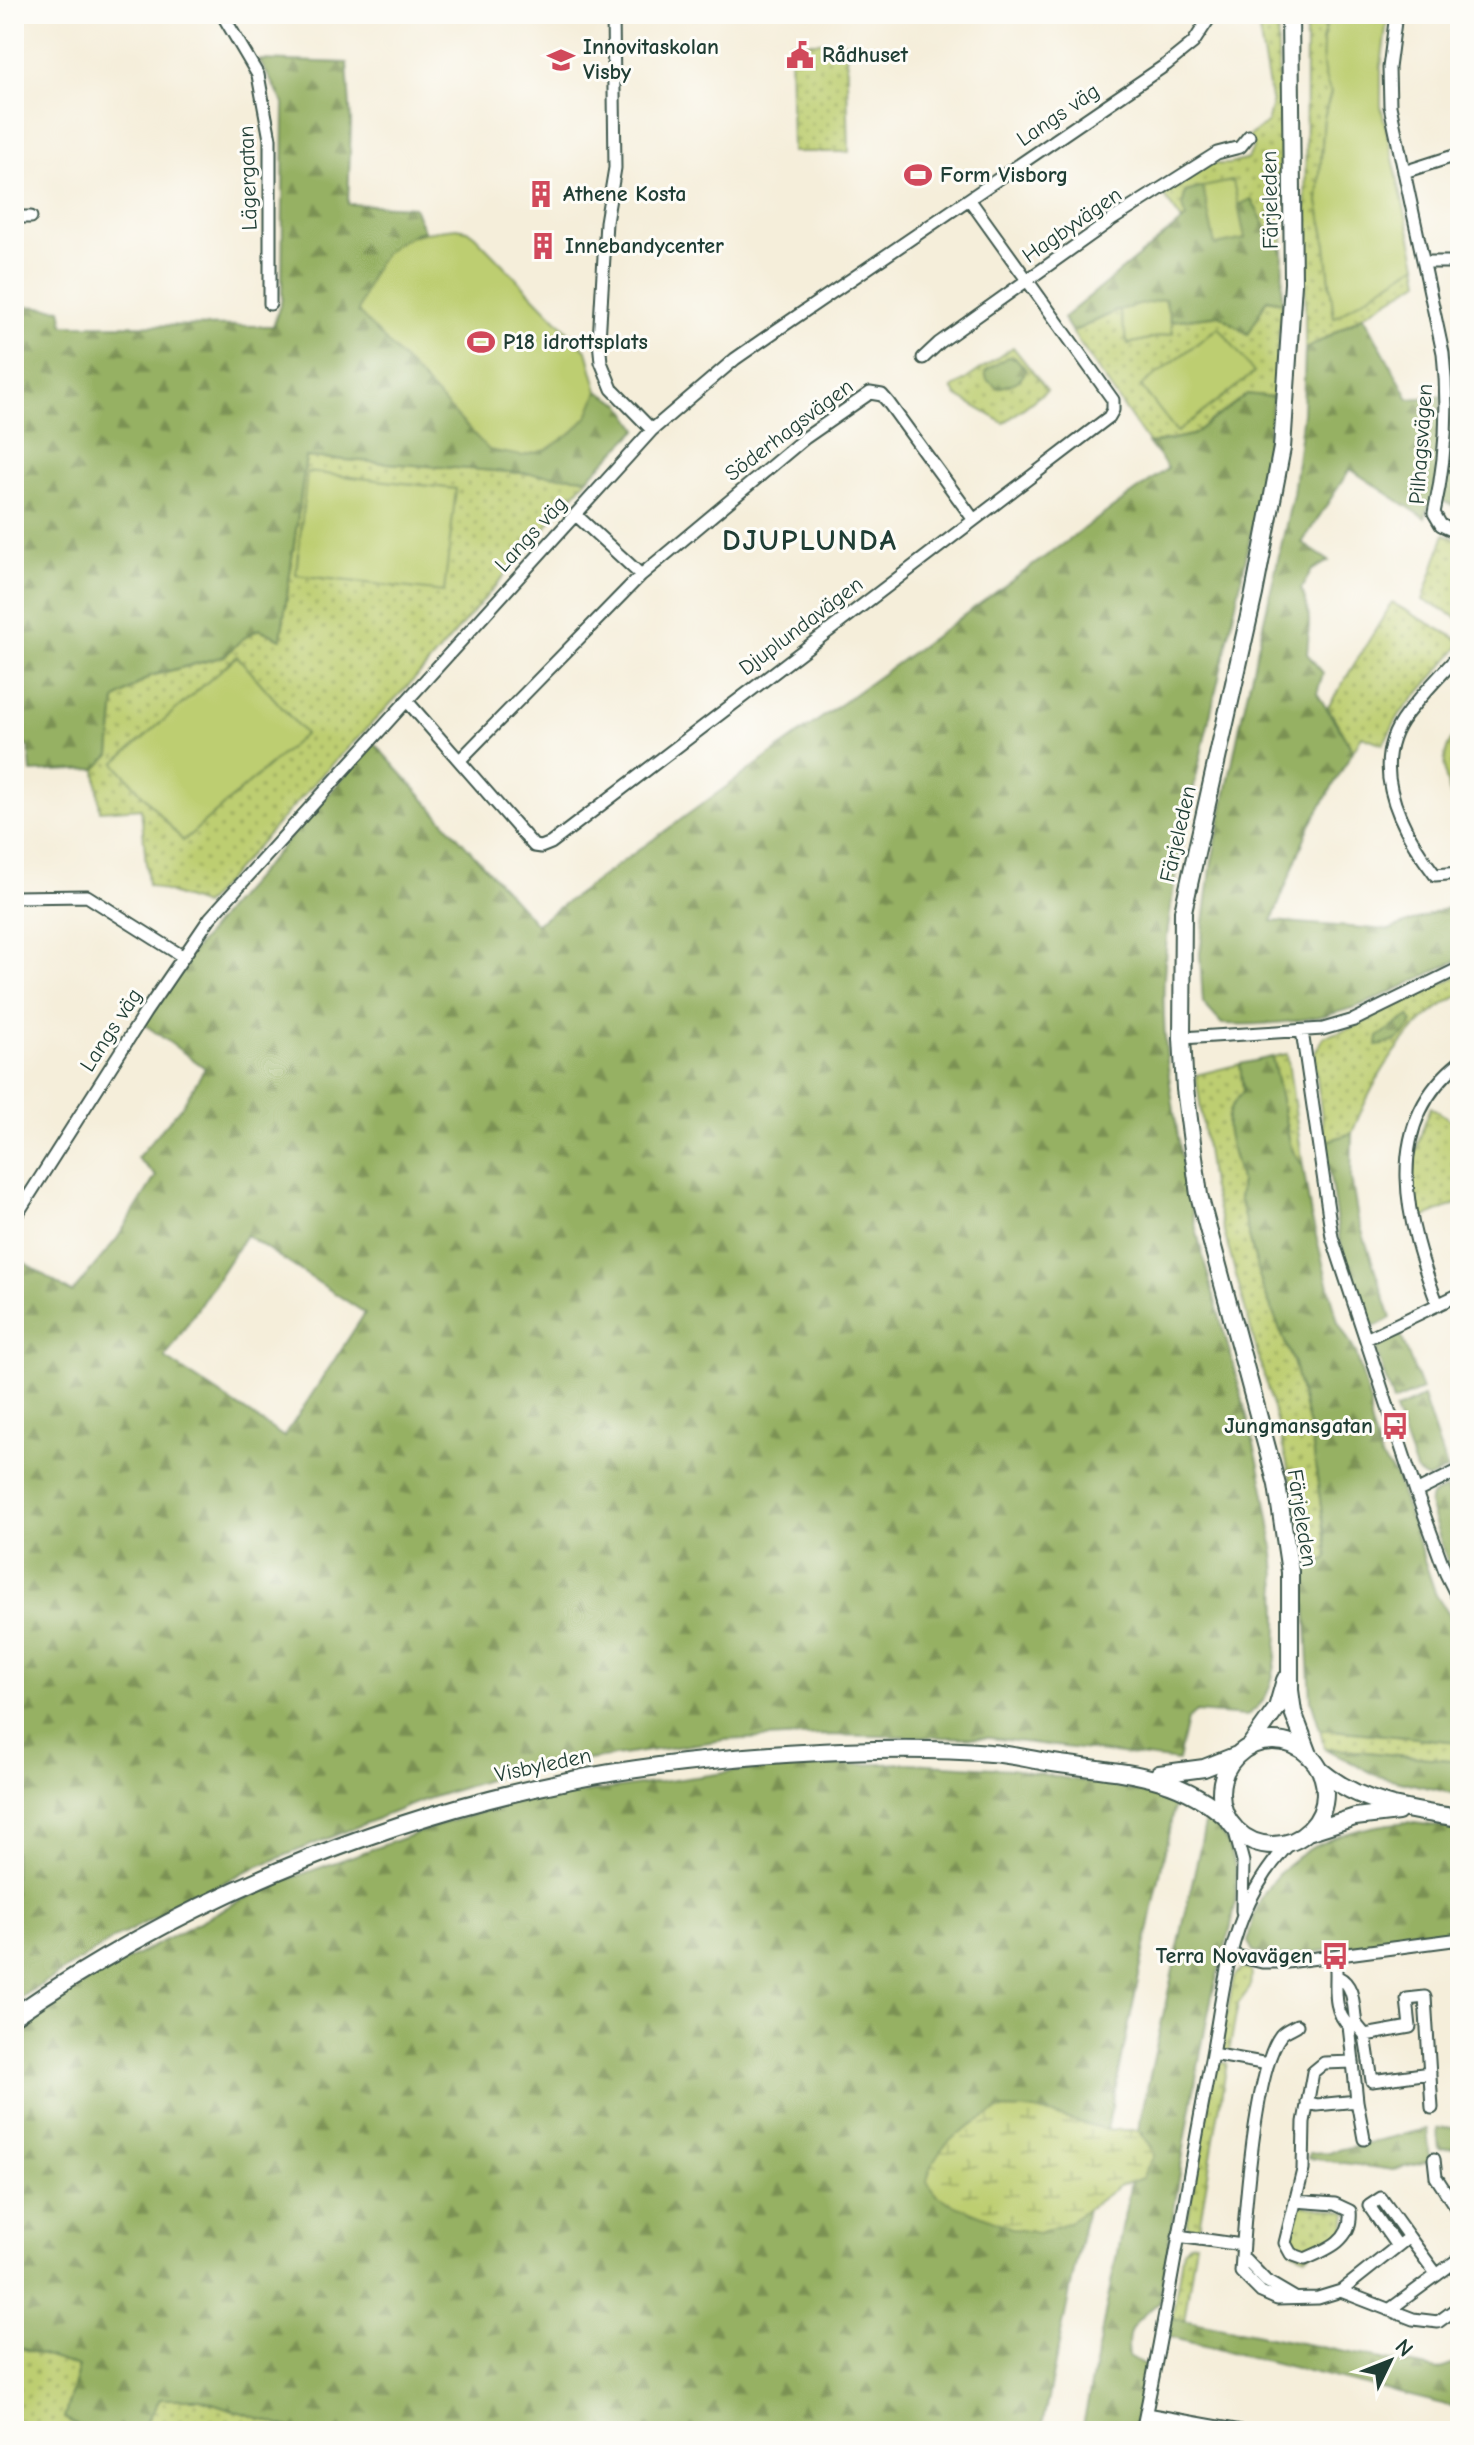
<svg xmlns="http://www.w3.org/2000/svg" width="1474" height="2445" font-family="'Comic Neue',sans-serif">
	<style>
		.grass { fill: url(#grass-dots); stroke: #6e8652; stroke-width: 2 }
		.forest { fill: url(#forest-firs); stroke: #5a774c; stroke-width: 2; fill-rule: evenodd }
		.wetland { fill: url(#wetland-marsh); stroke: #6e8652; stroke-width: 2 }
		.green { fill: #bdce71; stroke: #6e8652; stroke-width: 2 }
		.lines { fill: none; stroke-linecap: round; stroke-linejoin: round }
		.minor-casing { stroke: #3f584d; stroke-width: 15 }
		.secondary-casing { stroke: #3f584d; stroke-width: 20 }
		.minor { stroke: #fff; stroke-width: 11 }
		.secondary { stroke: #fff; stroke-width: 16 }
		.labels { text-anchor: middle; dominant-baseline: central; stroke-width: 6; stroke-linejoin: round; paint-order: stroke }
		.poi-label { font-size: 22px; font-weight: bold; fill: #1f3d34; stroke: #fdfcf7; text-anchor: start }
		.street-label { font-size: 22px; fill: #1f3d34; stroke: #fdfcf7 }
		.district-label { font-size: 30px; font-weight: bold; letter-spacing: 2px; fill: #1f3d34; stroke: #fdfcf7 }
	</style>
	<defs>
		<pattern id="grass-dots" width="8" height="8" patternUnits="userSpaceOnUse" patternTransform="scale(2)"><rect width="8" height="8" fill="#bdce71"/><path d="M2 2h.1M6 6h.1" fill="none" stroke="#99a85e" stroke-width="1.8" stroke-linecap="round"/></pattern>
		<pattern id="forest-firs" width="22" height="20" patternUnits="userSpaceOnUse" patternTransform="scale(2)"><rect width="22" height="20" fill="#96b163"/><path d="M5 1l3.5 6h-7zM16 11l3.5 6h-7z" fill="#7a9152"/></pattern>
		<pattern id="wetland-marsh" width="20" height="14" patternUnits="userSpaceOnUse" patternTransform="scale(2)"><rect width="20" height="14" fill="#bdce71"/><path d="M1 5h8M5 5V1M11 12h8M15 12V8" fill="none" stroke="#99a85e"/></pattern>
	</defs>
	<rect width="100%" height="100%" fill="#fdfcf7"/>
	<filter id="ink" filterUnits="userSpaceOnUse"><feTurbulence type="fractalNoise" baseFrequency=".0125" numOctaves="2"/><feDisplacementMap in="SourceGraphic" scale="16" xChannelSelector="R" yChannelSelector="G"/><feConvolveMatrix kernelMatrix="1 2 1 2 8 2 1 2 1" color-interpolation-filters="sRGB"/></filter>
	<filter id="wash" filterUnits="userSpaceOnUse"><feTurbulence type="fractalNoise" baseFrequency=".006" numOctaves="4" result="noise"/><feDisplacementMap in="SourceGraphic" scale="32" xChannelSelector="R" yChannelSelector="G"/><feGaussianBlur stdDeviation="1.8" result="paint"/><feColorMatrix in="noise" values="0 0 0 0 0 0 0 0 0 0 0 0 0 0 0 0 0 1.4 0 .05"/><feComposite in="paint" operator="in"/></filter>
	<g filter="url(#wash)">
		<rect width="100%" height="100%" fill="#f5eeda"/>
		<path class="grass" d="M 1256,14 L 1277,14 L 1283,251 L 1273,240 L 1251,199 L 1238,205 L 1232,181 L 1185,192 L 1183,205 L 1187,218 L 1182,221 L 1161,192 L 1207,164 L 1230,164 L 1248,159 L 1253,148 L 1249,136 L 1267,123 L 1272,104 Z
			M 1306,14 L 1329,14 L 1322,40 L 1331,92 L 1324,118 L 1318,202 L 1325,236 L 1334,317 L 1417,264 L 1420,281 L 1305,350 Z
			M 790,42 L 846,42 L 849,152 L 792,152 Z
			M 1267,299 L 1282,302 L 1273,397 L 1247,394 L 1192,435 L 1149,444 L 1072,332 L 1119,310 L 1128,344 L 1173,333 L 1171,321 L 1220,315 L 1248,335 Z
			M 1013,347 L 1047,390 L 1004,423 L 957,396 L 952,389 Z
			M 306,457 L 588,478 L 425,668 L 318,779 L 204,905 L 148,885 L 141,808 L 100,811 L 96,769 L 110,755 L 115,700 L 151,676 L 225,656 L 241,640 L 259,629 L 281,639 Z
			M 1445,534 L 1460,541 L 1460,619 L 1423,600 Z
			M 1392,603 L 1459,640 L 1460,646 L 1400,714 L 1383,744 L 1362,736 L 1353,751 L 1328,707 Z
			M 1460,730 L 1460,816 L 1459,817 C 1447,788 1433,754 1460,730 Z
			M 1460,975 L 1460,995 C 1405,1023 1374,1078 1352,1133 L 1325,1142 L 1314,1055 L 1323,1037 L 1354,1027 Z
			M 1287,1054 L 1303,1166 L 1291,1148 L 1272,1057 Z
			M 1240,1064 L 1243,1091 C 1239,1097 1231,1105 1229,1112 C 1221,1142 1246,1169 1239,1198 L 1262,1286 L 1294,1364 L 1312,1440 L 1328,1558 L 1304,1568 L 1292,1483 L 1275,1416 L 1211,1185 L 1196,1075 Z
			M 1431,1107 L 1460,1126 L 1460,1202 L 1419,1220 C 1406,1179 1415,1145 1431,1107 Z
			M 1320,1729 L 1460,1742 L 1460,1761 L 1324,1748 Z
			M 1241,1969 L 1251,1970 L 1250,1988 L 1238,2004 L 1229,2052 L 1220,2049 L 1234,1977 Z
			M 1221,2063 L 1227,2063 L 1198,2233 L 1190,2231 L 1187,2224 L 1214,2068 Z
			M 1297,2204 L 1347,2212 L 1345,2231 L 1306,2256 L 1293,2251 L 1288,2242 Z
			M 1196,2242 L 1184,2321 L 1172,2318 L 1183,2250 L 1190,2243 Z
			M 18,2347 L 79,2366 L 64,2418 L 88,2431 L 14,2431 L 14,2354 Z
			M 160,2399 L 200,2399 L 298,2431 L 140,2431 Z"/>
		<path class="forest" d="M 259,60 L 347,63 L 351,123 L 348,204 L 414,207 L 424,231 L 415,233 L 372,272 L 358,313 L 574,431 L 588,416 L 598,391 L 621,404 L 638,429 L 588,478 L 306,457 L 281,639 L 259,629 L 241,640 L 225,656 L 150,676 L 115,700 L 110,755 L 96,769 L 31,772 L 29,749 L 14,731 L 14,305 L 61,309 L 64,325 L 273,326 L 282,299 L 284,104 Z
			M 1203,187 L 1215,245 L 1245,239 L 1238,205 L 1251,199 L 1273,240 L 1283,251 L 1282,302 L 1267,299 L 1248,335 L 1220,315 L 1171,321 L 1165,299 L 1119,310 L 1072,332 L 1063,318 L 1186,218 L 1183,205 L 1185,192 Z
			M 1364,316 L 1409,399 L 1441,396 L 1438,475 L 1425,518 L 1350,469 L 1302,543 L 1329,561 L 1312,570 L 1301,589 C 1312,611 1309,630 1307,654 L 1323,673 L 1317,693 L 1353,751 L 1309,827 L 1272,921 L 1389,930 L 1447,908 L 1460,929 L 1460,959 C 1430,973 1400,989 1369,1002 C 1323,1020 1271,1026 1222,1024 L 1203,1003 L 1200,954 L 1212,861 L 1240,725 L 1293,494 L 1303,413 L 1305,350 Z
			M 1007,357 L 1016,358 L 1026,370 C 1021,383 1011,384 998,388 L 987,380 L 985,372 Z
			M 1453,392 L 1460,392 L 1460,508 L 1442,501 L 1449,477 Z
			M 1247,394 L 1273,397 C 1259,517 1229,633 1202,750 C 1186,825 1167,901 1164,978 C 1161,1041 1173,1105 1183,1167 C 1210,1318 1277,1462 1278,1618 C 1278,1643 1277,1674 1265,1698 C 1261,1705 1253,1711 1246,1716 L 1196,1712 L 1187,1720 L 1178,1761 L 990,1738 L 822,1735 L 724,1740 L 587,1760 L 503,1775 L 421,1801 L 244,1872 L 115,1938 L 14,2002 L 14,1256 L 72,1293 L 117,1239 L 156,1176 L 137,1158 L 182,1106 L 205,1068 L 144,1024 L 182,965 L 227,909 L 374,743 L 536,924 L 1168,468 L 1149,444 L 1192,435 ZM 246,1235 L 365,1313 L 284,1437 L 165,1358 Z
			M 1409,1016 L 1413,1023 C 1403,1038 1394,1044 1377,1046 L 1378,1037 Z
			M 1272,1057 L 1291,1148 L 1303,1166 L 1311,1216 L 1338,1322 L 1356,1353 L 1370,1403 L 1370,1421 L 1381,1458 L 1396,1477 L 1436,1595 L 1460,1631 L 1460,1742 L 1320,1729 L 1311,1700 L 1304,1568 L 1328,1558 L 1312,1440 L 1294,1364 L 1262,1286 L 1239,1198 C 1246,1169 1221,1142 1229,1112 C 1231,1105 1239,1097 1243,1091 L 1240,1064 Z
			M 1352,1133 L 1351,1178 L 1358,1219 L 1391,1318 L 1376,1326 L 1366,1320 L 1339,1237 L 1325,1142 Z
			M 1400,1333 L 1422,1390 L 1393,1402 L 1376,1350 L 1383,1341 Z
			M 1423,1397 L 1447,1470 L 1428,1479 L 1417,1473 L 1395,1410 Z
			M 1446,1489 L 1460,1522 L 1460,1590 L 1449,1568 L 1429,1504 L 1431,1496 Z
			M 1324,1748 L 1460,1761 L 1460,1795 L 1378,1776 Z
			M 909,1763 L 1011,1769 L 1176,1797 L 1107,2130 L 1035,2110 L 1071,2221 L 1087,2209 L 1041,2431 L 298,2431 L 200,2399 L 160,2399 L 140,2431 L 88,2431 L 64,2418 L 79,2367 L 14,2346 L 14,2030 L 88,1981 L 233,1904 L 297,1876 L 448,1822 L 512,1803 L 759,1768 Z
			M 1207,1815 C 1222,1831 1234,1852 1236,1874 C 1239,1917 1220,1959 1211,2000 C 1190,2100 1176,2201 1159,2302 C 1138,2320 1124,2325 1129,2356 L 1146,2366 L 1133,2431 L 1082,2431 L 1131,2182 L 1142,2178 L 1143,2133 L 1138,2130 Z
			M 1407,1822 L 1460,1829 L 1460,1933 L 1436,1934 L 1294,1955 L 1268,1956 L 1253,1951 L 1248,1942 C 1260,1858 1331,1829 1407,1822 Z
			M 1460,2127 L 1460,2147 L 1439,2149 L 1437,2129 Z
			M 1427,2129 L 1430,2161 L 1393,2170 L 1308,2158 L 1309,2153 L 1329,2152 Z
			M 1172,2318 L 1438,2370 L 1460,2362 L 1460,2408 L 1168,2337 Z"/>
		<path class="wetland" d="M 1001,2109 L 1035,2110 L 1107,2130 L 1138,2130 L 1152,2147 L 1154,2156 L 1142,2178 L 1119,2186 L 1071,2221 L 1039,2233 L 1014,2229 L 950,2203 L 936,2195 L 927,2181 C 935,2143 968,2125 1001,2109 Z"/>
		<path class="green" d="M 1329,14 L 1388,14 L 1381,66 L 1381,106 L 1417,264 L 1334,318 L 1325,236 L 1318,202 L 1324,118 L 1331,93 C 1318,67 1322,41 1329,14 Z
			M 1233,181 L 1245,239 L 1215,245 L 1203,187 Z
			M 457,228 L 467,230 L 475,236 L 587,351 L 598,391 L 588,416 L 574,431 L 546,450 L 522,456 L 489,450 L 358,312 C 378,249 390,234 457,228 Z
			M 1165,299 L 1173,333 L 1128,344 L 1119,310 Z
			M 1219,327 L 1254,373 L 1177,432 L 1141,386 Z
			M 307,472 L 456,489 L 444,592 L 296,575 Z
			M 237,656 L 305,734 L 183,841 L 115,763 Z"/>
	</g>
	<g filter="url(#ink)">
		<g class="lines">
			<g class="minor-casing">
				<path id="minor" d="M 222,14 L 258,75 L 270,139 L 270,304
					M 613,14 L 615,168 L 606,222 L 599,341 L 601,362 L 612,389 L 652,430
					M 1396,14 L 1389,68 L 1390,106 L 1443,353 C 1449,408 1446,459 1434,513 L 1441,525 L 1460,534
					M 1404,172 L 1460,154
					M 14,217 L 31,217
					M 1424,262 L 1460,262
					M 923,358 L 939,343 L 1113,219 L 1217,153 L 1240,147 L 1249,136
					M 576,515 L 641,575
					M 1460,654 C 1442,674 1422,694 1406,715 C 1366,766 1402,831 1435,875 L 1460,873
					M 407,701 L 534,846 L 541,847 L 551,843 L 1109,417 L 1113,410 L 1113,400 L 969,199
					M 460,760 L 641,575 L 805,438 L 870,393 L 882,395 L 888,402 L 974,520
					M 14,897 L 87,896 L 182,956
					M 1302,1031 L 1332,1237 L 1416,1492 L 1446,1574 L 1460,1602
					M 1182,1038 L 1323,1029 L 1354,1020 L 1460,968
					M 14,1219 L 145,1013 L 210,918 L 652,430 L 735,359 L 771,334 L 1167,64 L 1193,43 L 1212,14
					M 1438,1305 C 1407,1224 1379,1126 1460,1062
					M 1366,1339 L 1460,1294
					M 1416,1492 L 1460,1470
					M 1234,1828 L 1243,1862 L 1242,1911
					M 1233,1955 L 1262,1962 L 1287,1962 L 1460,1939
					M 1335,1956 C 1339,1980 1329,2007 1349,2026 L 1356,2024 C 1353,2006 1355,1985 1338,1977
					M 1356,2024 L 1365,2035 L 1410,2027 L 1407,1999 L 1425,1997 L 1432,2108
					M 1297,2025 C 1292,2028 1284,2031 1281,2035 C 1254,2069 1244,2224 1241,2272 L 1261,2292 L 1277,2299 L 1318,2298 L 1341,2291 L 1409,2237 L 1381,2198 L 1369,2206 L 1397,2246
					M 1349,2026 L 1353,2062
					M 1365,2035 L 1372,2081 L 1430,2073
					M 1212,2054 L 1268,2064
					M 1357,2101 L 1364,2139
					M 1434,2159 L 1436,2177 L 1460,2214
					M 1295,2201 L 1335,2204 L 1350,2211 C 1353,2239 1329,2249 1305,2259 L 1291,2254 L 1285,2243 L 1303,2170 L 1304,2122 L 1313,2072 L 1324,2063 L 1353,2062 L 1357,2101 L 1317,2105 L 1307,2102
					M 1178,2236 L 1242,2245
					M 1409,2237 L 1437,2275
					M 1242,2256 L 1266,2281 L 1295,2298
					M 1341,2291 L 1413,2319 L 1438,2322 L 1460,2306
					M 1389,2310 L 1460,2258
					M 1146,2414 L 1241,2431
					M 1142,2431 C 1168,2310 1186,2187 1210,2065 C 1220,2015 1224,1963 1243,1916 C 1255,1886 1270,1863 1293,1840"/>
			</g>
			<g class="secondary-casing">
				<path id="secondary" d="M 1290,14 L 1293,283 L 1282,448 L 1254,594 L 1183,911 L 1182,1038 L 1185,1089 L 1199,1195 L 1277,1485 L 1290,1572 L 1290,1690 L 1293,1712 L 1310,1757
					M1221 1793a52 52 0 1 1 104 0a52 52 0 1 1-104 0Z
					M 1249,1747 L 1277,1708 L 1285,1680
					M 1320,1770 C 1360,1804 1410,1811 1460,1818
					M 1159,1774 L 1204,1768 L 1237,1755
					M 1308,1832 L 1355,1817 L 1398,1812
					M 14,2016 C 179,1902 371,1821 567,1781 C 634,1767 703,1760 771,1755 C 843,1750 918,1747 990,1753 C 1009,1754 1028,1759 1047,1762 C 1115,1773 1174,1770 1228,1819"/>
			</g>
			<use href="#minor" class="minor"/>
			<use href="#secondary" class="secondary"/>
		</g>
	</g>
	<defs>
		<g id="civic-bare" transform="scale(2.16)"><path d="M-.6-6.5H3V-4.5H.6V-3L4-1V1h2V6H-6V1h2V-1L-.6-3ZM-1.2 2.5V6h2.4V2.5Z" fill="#d1495b" stroke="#fdfcf7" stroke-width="2.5" paint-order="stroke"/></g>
		<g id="school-bare" transform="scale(2.16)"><path d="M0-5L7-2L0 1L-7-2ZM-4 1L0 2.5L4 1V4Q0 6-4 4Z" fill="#d1495b" stroke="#fdfcf7" stroke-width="2.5" paint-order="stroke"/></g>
		<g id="stadium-bare" transform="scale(2.16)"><path d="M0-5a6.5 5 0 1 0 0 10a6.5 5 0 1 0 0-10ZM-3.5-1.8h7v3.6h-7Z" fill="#d1495b" stroke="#fdfcf7" stroke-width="2.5" paint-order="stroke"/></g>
		<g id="building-bare" transform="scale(2.16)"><path d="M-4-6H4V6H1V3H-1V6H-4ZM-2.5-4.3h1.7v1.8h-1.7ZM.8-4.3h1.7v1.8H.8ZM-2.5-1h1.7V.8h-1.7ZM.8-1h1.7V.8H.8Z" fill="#d1495b" stroke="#fdfcf7" stroke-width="2.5" paint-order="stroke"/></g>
		<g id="bus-bare" transform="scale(2.16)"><path d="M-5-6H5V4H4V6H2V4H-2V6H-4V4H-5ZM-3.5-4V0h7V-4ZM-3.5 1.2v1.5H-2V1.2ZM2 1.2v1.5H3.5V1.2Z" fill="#d1495b" stroke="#fdfcf7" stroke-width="2.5" paint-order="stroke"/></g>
	</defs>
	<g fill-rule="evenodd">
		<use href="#civic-bare" x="800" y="55"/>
		<use href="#school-bare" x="561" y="60"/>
		<use href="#stadium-bare" x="918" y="175"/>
		<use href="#building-bare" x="541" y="194"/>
		<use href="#building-bare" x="543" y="246"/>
		<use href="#stadium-bare" x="481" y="342"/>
		<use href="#bus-bare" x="1395" y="1426"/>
		<use href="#bus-bare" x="1335" y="1956"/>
	</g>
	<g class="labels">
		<g class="poi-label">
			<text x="583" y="47">Innovitaskolan<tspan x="583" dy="25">Visby</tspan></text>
			<text x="822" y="55">Rådhuset</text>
			<text x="940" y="175">Form Visborg</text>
			<text x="563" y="194">Athene Kosta</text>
			<text x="565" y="246">Innebandycenter</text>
			<text x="503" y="342">P18 idrottsplats</text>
			<text x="1373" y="1426" text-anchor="end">Jungmansgatan</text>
			<text x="1313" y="1956" text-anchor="end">Terra Novavägen</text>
		</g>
		<g class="street-label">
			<text transform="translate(1058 115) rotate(-34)">Langs väg</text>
			<text transform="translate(248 178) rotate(-92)">Lägergatan</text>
			<text transform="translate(1270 200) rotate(-91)">Färjeleden</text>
			<text transform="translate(1072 225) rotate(-35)">Hagbyvägen</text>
			<text transform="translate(789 430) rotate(-37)">Söderhagsvägen</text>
			<text transform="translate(1421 444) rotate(-86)">Pilhagsvägen</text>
			<text transform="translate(531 534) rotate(-47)">Langs väg</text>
			<text transform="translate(801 626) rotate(-37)">Djuplundavägen</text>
			<text transform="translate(1178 834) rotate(-77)">Färjeleden</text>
			<text transform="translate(111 1030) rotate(-57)">Langs väg</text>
			<text transform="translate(1302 1518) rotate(81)">Färjeleden</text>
			<text transform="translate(543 1765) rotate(-12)">Visbyleden</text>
		</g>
		<g class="district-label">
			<text x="810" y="540">DJUPLUNDA</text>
		</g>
	</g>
	<rect width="1474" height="2445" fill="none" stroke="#fdfcf7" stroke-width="48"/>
	<g transform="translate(1390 2361) rotate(47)" stroke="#fdfcf7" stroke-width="6" paint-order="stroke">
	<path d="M0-6L14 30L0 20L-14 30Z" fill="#1f3d34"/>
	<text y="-12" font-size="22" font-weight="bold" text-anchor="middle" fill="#1f3d34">N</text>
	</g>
</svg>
